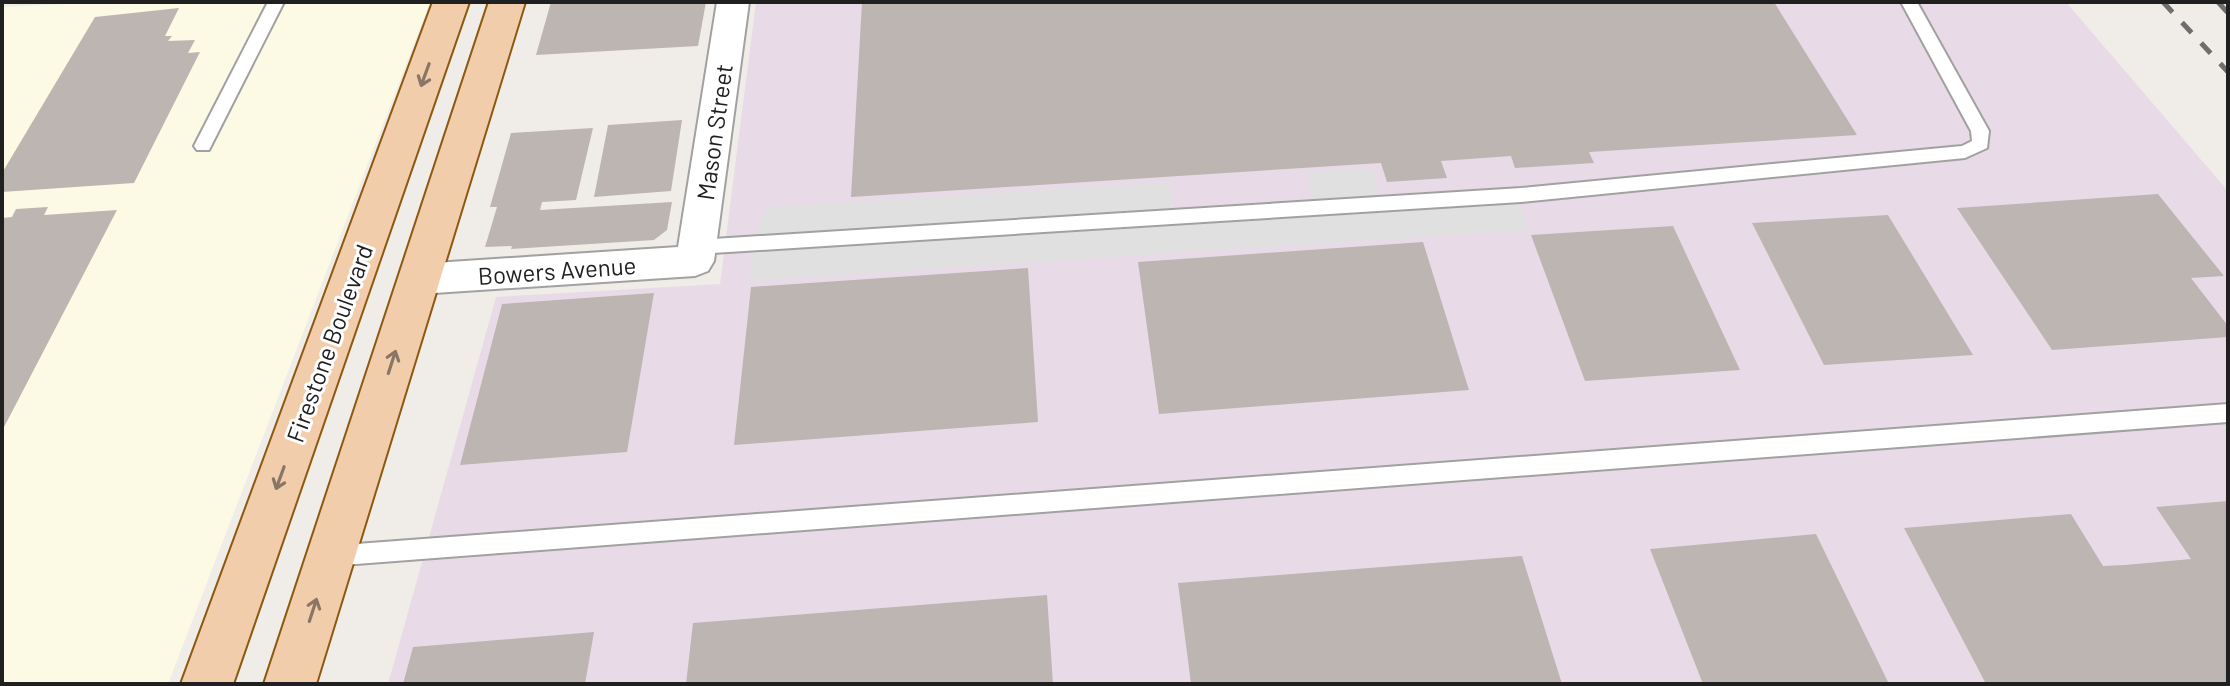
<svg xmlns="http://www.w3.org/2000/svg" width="2230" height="686" font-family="Barlow,sans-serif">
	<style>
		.industrial { fill: #e8dbe7 }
		.education { fill: #fcfae5 }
		.parking { fill: #e0e0e0 }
		.building { fill: #bdb5b1 }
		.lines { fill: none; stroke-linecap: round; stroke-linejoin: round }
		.lane-casing { stroke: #a1a1a1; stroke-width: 4 }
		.street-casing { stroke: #a1a1a1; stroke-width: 4 }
		.primary-casing { stroke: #8d5810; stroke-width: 4 }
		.lane { fill: #fff; fill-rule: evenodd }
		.street { fill: #fff; fill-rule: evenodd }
		.primary { fill: #f2cdab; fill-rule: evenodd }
		.rail { stroke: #6e6e6e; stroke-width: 5; stroke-dasharray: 14 14; stroke-linecap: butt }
		.oneway { stroke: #897666 }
		.labels { text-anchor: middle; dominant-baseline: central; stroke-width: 6; stroke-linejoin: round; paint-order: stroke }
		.street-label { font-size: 24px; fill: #202020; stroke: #fff }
	</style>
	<rect width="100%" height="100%" fill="#f0ede8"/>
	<path class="industrial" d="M 756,2 L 2066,2 L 2228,191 L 2228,684 L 388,684 L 496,297 L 720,284 Z"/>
	<path class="education" d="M 108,2 L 430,2 L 168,684 L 2,684 L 2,7 Z"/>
	<path class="parking" d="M 1372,168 L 1380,196 L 1513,188 L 1529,230 L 749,281 L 753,237 L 768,207 L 1168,182 L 1174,212 L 1313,201 L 1307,172 Z"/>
	<path class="building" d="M 551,2 L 706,2 L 698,46 L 536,55 Z
		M 862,2 L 1774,2 L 1857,135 L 1589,152 L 1594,163 L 1515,168 L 1511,156 L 1441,161 L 1447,178 L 1387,182 L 1381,163 L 851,197 Z
		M 179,8 L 165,36 L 172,36 L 168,41 L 195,40 L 188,53 L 200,52 L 134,183 L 2,192 L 2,173 L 95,17 Z
		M 682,120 L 671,191 L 594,197 L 608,125 Z
		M 593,128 L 576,200 L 542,202 L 540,210 L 672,202 L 667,230 L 654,240 L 511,249 L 512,246 L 485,247 L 497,207 L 490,207 L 511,133 Z
		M 2158,194 L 2224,276 L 2191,278 L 2228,326 L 2228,337 L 2052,350 L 1957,208 Z
		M 48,207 L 44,215 L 117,210 L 2,431 L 2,218 L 12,217 L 16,209 Z
		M 1888,215 L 1973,355 L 1824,365 L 1752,223 Z
		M 1673,226 L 1740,370 L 1585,381 L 1531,235 Z
		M 1423,242 L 1469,390 L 1159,414 L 1138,262 Z
		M 1028,268 L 1038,422 L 734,445 L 751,287 Z
		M 654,293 L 627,452 L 460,465 L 502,304 Z
		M 2228,501 L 2228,684 L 1986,684 L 1904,528 L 2071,514 L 2103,566 L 2125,565 L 2191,559 L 2156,507 Z
		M 1816,534 L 1889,684 L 1703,684 L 1650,549 Z
		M 1522,556 L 1562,684 L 1191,684 L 1178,583 Z
		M 1047,595 L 1053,684 L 686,684 L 693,623 Z
		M 594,632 L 585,684 L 403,684 L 413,647 Z"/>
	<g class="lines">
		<g class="lane-casing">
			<path id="lane" d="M 268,2 L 284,2 L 209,150 L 197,150 L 194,146 Z
				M 1901,2 L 1917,2 L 1989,131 L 1987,148 L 1965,158 L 1521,202 L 697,254 L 688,247 L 697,240 L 1521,188 L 1962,146 L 1972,141 L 1971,131 Z
				M 2228,404 L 2228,422 L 330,566 L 322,563 L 319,556 L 322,549 L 330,546 Z"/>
		</g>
		<g class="street-casing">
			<path id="street" d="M 717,2 L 749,2 L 714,261 L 708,271 L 695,276 L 419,294 L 405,290 L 400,279 L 405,268 L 419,264 L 678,247 Z"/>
		</g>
		<g class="primary-casing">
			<path id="primary" d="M 433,2 L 469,2 L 233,684 L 181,684 Z
				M 489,2 L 525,2 L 316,684 L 264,684 Z"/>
		</g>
		<use href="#lane" class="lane"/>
		<use href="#street" class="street"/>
		<use href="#primary" class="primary"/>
		<path class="rail" d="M 2163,2 L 2228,72
			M 2218,2 L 2228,13"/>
	</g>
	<defs><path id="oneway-shaft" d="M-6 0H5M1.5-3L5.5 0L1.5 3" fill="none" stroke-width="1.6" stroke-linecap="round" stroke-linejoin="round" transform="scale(2)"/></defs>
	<g class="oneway">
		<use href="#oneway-shaft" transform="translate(425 75) rotate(110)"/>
		<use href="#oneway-shaft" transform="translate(392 362) rotate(-72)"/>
		<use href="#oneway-shaft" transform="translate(280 478) rotate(110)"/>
		<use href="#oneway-shaft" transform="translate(313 610) rotate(-72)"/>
	</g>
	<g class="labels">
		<g class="street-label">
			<text transform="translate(714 132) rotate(-82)">Mason Street</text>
			<text transform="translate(557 270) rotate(-4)">Bowers Avenue</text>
			<text transform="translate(329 343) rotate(-70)">Firestone Boulevard</text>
		</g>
	</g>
	<rect width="2230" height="686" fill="none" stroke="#202020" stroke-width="8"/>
</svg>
